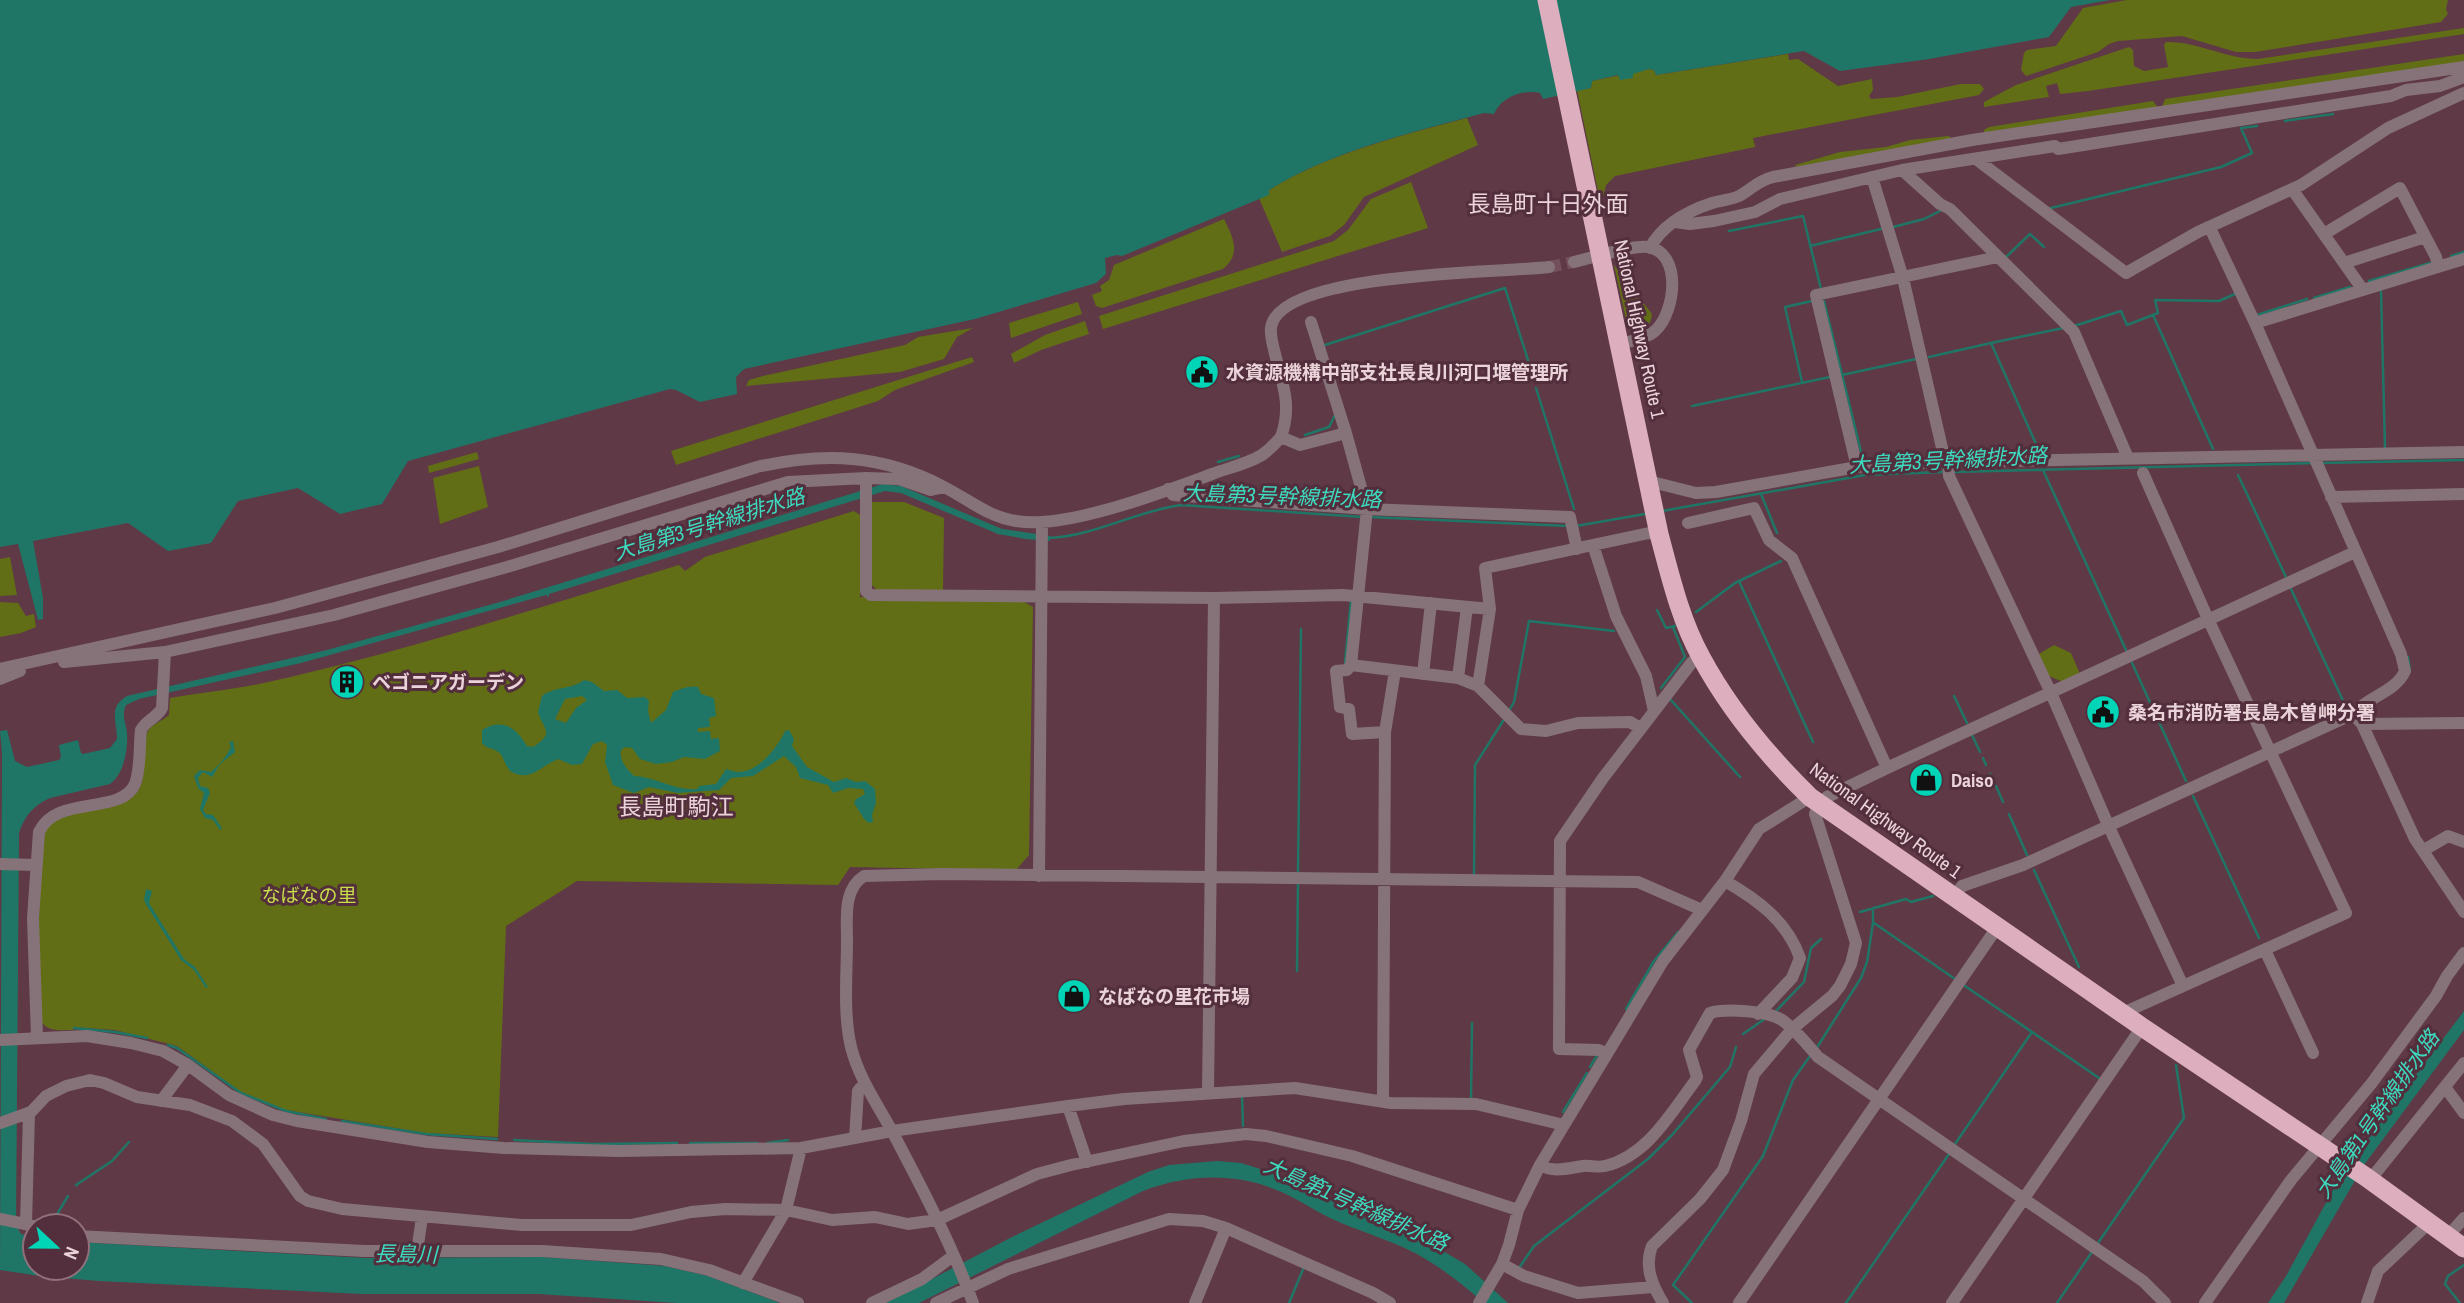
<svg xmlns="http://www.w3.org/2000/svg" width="2464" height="1303" font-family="'Archivo Narrow','Noto Sans JP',sans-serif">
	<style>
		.green { fill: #626e15 }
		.water { fill: #207666; fill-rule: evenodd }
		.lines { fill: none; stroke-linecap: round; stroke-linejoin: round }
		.stream { stroke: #207666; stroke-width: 2.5 }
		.minor-tunnel { stroke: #74505c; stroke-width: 12; stroke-dasharray: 12 6; stroke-linecap: butt }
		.minor { stroke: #867379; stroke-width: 12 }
		.highway { stroke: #ddaebd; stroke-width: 19 }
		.labels { text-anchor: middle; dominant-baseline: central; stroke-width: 6; stroke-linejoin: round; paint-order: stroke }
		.street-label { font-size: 19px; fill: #ebd3da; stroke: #532e3c }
		.poi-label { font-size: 19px; font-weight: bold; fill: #ebd3da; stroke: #532e3c; text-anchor: start }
		.park-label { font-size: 19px; fill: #c8de4b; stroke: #532e3c }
		.water-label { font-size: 21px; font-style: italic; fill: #3cdbbf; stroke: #532e3c }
		.quarter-label { font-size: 23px; fill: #ebd3da; stroke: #532e3c }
	</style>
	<rect width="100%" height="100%" fill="#5f3946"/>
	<path class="green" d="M 2127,0 L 2448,0 L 2446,9 L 2448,14 L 2441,22 L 2255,52 L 2236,52 L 2182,36 L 2118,41 L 2109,44 L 2098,52 L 2026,76 L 2021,70 L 2024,53 L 2027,50 L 2056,46 L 2083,8 Z
		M 2464,28 L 2464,34 L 2088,91 L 2060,94 L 2057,83 L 2046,86 L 2049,97 L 1984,107 L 1984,102 L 2016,85 L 2129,47 L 2133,50 L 2134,66 L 2144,71 L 2168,67 L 2164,45 L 2166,42 C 2197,41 2226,59 2258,59 Z
		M 1788,54 L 1789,60 L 1798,59 L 1838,86 L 1872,79 L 1873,90 L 1869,96 L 1871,99 L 1897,97 L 1961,84 L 1980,84 L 1984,89 L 1979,95 L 1753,138 L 1755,147 L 1615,176 L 1606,185 L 1603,197 L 1599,196 L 1577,90 L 1591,88 L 1592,81 L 1649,69 L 1654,70 L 1656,75 Z
		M 2464,54 L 2464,62 L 2162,107 L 2165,99 Z
		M 2153,101 L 2158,108 L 1984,134 L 1984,130 L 1989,127 Z
		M 1467,118 L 1478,145 L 1364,197 L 1344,225 L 1330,236 L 1282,252 L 1259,198 L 1268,195 L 1269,190 C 1329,153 1400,136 1467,118 Z
		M 1949,136 L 1952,139 L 1796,167 L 1795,165 L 1840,152 L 1886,147 L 1910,140 Z
		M 1411,182 L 1428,228 L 1103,329 L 1099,316 L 1334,241 L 1348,230 L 1371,199 Z
		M 1224,219 C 1233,238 1242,253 1223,269 L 1102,308 L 1096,306 L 1092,295 L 1102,291 L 1100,286 L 1109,280 L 1114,265 Z
		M 1614,265 L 1652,314 C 1651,325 1646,328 1635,331 L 1626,319 Z
		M 1078,302 L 1082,314 L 1011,338 L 1009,323 Z
		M 1085,321 L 1089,334 L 1041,350 L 1014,363 L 1011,354 L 1045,335 Z
		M 973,328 L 957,337 L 944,359 L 900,372 L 746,386 L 749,380 L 763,376 L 905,345 L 918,337 Z
		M 972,357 L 974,362 L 895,390 L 878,401 L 676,465 L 671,451 Z
		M 477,452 L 479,459 L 429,473 L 428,466 Z
		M 479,466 L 488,507 L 440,524 L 433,478 Z
		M 872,502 L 904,502 L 944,518 L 943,591 L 877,590 L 871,584 Z
		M 854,511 L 860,515 L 860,597 L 1019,599 L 1033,607 L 1029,855 L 1016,870 L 850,867 L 838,885 L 577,881 L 506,926 L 498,1137 L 426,1133 L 286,1110 L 241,1092 L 177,1046 L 115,1030 L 73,1027 L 73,1030 C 61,1030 50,1032 42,1023 C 34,962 40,900 43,839 C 45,833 48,824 54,820 C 67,810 111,811 127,801 C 155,785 136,754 148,731 C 153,723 163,721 169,715 L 170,698 C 199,693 230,690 259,684 C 401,653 540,607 679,565 L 685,571 L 705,557 Z
		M 10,557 L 17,595 L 0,596 L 0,559 Z
		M 0,602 L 18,603 L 26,616 L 34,614 L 36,627 L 21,633 L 0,637 Z
		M 2054,645 L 2071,653 L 2080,674 L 2063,682 L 2049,676 L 2039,654 Z"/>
	<path class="water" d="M 0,0 L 2110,0 L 2071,7 L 2049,37 L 1929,59 L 1840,71 L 1804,51 L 1656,75 L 1654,70 L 1649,69 L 1633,74 L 1633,78 L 1620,80 L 1618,75 L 1592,81 L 1591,88 L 1543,99 L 1540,93 C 1523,89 1501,97 1494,114 L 1484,113 C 1411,133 1334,150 1269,190 L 1269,195 L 1122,256 L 1117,255 L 1105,258 L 1106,274 L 1096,283 L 975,319 L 744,369 L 736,377 L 737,394 L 700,402 L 676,390 L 670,389 L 408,461 L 382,504 L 340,514 L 298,488 L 238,501 L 211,543 L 168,551 L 128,523 L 33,541 L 43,598 L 43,619 L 38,620 L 18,544 L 0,547 Z
		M 883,484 L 901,486 L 1002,529 L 1050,536 L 1050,541 L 1026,539 L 998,534 L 901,493 L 885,491 L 549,594 L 549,597 L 546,595 L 301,663 L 139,699 L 126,705 C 121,716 126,722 127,733 C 128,750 124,774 110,784 L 50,798 C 34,805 25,815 19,833 L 16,1225 L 21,1234 L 35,1238 L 35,1268 L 77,1268 L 77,1242 L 365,1258 L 542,1257 L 665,1266 L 708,1276 L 780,1303 L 677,1303 L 538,1294 L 362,1294 L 99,1281 L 40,1276 L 0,1270 L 2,753 L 0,731 L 7,730 L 15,761 L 27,767 L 59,760 L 61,757 L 59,745 L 78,740 L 81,753 L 83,754 L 110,748 L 117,739 C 117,721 108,707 127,696 L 327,650 L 500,602 Z
		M 584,680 L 592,682 L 604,691 L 617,690 L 627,698 L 645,697 L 649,701 L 648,711 L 651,723 L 666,710 L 673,692 C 680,689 691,685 698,687 L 701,694 L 714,698 L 716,716 L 709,718 L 710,727 L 698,728 L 698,732 L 710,731 L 711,739 L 719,738 L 720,751 L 705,759 L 684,757 L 672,762 L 656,764 L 640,759 L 632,748 L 625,747 L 621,750 C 619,761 627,769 634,776 C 656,777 675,791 697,789 L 699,786 L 716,784 L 726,769 C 729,770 733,771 737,772 C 758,773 778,747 785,731 L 789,730 L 794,739 L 792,746 L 807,767 L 834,782 L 846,778 L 856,782 L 865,781 L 875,789 L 876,803 L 872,815 L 873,822 L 869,823 L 864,819 L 854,803 L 856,799 L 865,794 L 863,789 L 848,788 L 833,793 L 828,785 L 800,778 L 796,767 L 784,756 L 753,776 L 731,778 L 719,790 L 678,793 L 649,787 L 634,793 L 613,785 L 605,762 L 607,745 L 602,741 L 593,744 L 582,764 L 572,765 L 558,759 C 539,767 530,783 510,771 C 499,756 507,753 486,747 L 482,743 L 482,730 C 502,718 516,727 527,746 L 533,747 C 556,732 543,730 538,712 L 542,696 C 555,686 571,690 584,680 ZM 582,696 L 587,700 L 576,708 L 566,723 L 555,719 L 565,699 Z
		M 233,741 L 235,752 L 220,764 L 212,777 L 203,772 L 198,778 L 200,786 L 208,788 L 210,793 L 203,810 L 206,814 L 213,815 L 222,828 L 220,830 L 213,820 L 205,818 L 200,809 L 204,793 L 198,788 L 194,776 L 200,770 L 211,772 C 218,766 227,756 231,747 L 229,742 Z
		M 146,889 L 152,891 L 149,903 L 184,959 L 195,967 L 208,987 L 206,988 L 194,970 L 181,960 L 147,906 L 144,900 Z
		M 2464,1011 L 2464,1030 L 2364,1165 L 2284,1303 L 2268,1303 L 2286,1276 L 2352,1155 L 2355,1156 Z
		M 1217,1161 L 1241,1163 L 1280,1175 L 1341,1205 L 1426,1241 L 1465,1264 L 1508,1303 L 1484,1303 C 1462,1284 1441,1267 1415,1253 C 1388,1239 1358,1231 1330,1218 C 1316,1211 1302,1202 1288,1195 C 1241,1172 1191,1173 1143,1191 L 919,1303 L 886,1303 L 1012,1237 L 1148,1172 L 1169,1165 Z"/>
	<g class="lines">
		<path class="stream" d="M 2285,121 L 2333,114
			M 2051,208 L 2221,167 L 2252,153 L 2241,128 L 2257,126
			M 1893,227 L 1924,219 L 1940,211
			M 1729,231 L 1803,216 L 1821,289
			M 1810,246 L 1881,229
			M 2451,256 L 2464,252
			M 2005,258 L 2030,234 L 2044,247
			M 2369,281 L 2430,263
			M 2381,291 L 2385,448
			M 2314,298 L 2350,287
			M 1824,301 L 1863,460
			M 2153,315 L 2213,449
			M 2257,315 L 2307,299
			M 2074,326 L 2121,311 L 2127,325 L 2158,313 L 2155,300 L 2219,301 L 2235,294
			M 1325,345 L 1505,288 L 1528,360
			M 1929,357 L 1991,343
			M 1842,375 L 1916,359
			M 1802,382 L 1785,307 L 1812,301
			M 1536,388 L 1574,509
			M 1692,406 L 1830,377
			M 1305,435 L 1329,427 L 1335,415
			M 2040,453 L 1991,343 L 2063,328
			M 1218,462 L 1239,456
			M 2320,463 L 2464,460
			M 2043,470 L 2126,650
			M 1953,472 L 2314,463
			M 2238,475 L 2286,577
			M 1761,494 L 1777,533
			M 1662,511 L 1865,475 L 1943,472
			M 1370,517 L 1569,526
			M 1576,526 L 1645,514
			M 1049,538 C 1095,536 1136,511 1181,505 L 1363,517
			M 1739,581 L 1813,742
			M 2291,589 L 2346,707
			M 1657,610 L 1666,628 L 1675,626
			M 1696,612 L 1735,583 L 1781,561
			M 2408,657 L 2410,671
			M 1345,663 L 1351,600
			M 2132,663 L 2186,781
			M 1661,688 L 1685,657 L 1673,627
			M 1954,696 L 1967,723
			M 1670,699 L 1740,777
			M 1510,709 L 1514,702 L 1529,621 L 1614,631
			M 1972,735 L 1980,752
			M 1983,758 L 1986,765
			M 1990,774 L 1993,780
			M 1996,786 L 2003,802
			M 2193,796 L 2259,938
			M 2009,814 L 2027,855
			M 2034,870 L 2079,967
			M 1298,872 L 1301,629
			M 1474,874 L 1475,765 L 1503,721
			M 1860,912 L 1906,899 L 1911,902 L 1933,896
			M 1874,923 L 1955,979
			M 1297,971 L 1298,883
			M 1965,986 L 2099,1078
			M 1626,1009 L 1654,961 L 1678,932
			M 1775,1012 L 1804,982 L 1811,948 L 1821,939
			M 1472,1023 L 1471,1098 L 1472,1099
			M 74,1028 L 115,1032 L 147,1038
			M 1743,1034 L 1766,1018
			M 168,1045 L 177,1048 L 241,1093 L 286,1111 L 326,1119
			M 1816,1049 L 1861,978 L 1867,962 L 1873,923 L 1873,908
			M 1590,1067 L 1598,1054
			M 1242,1096 L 1243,1126
			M 1563,1112 L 1587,1073
			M 342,1121 L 426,1134 L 497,1139
			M 514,1140 L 592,1144 L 677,1143
			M 690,1143 L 757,1143
			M 767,1143 L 788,1140
			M 1955,1144 L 2032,1032
			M 76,1185 L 112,1161 L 129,1142
			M 56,1216 L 68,1196
			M 2098,1243 L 2184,1118 L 2176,1065
			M 1519,1268 L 1534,1246 L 1648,1159 L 1672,1135 L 1730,1067 L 1736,1047
			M 1289,1303 L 1304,1267
			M 1692,1303 L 1673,1285 L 1763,1156 L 1793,1080 L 1810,1056
			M 1846,1303 L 1949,1154
			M 2057,1303 L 2092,1252
			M 2460,1303 L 2445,1284 L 2448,1276 L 2464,1265"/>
		<path class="minor-tunnel" d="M 1549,267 L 1574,262"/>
		<path class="minor" d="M 1976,159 L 2126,273 L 2198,232 L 2301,185 L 2388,128 L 2464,93
			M 1902,170 L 1940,204 L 1950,209 L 2074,332 L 2128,458
			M 1872,177 L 1903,278 L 1945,461
			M 2292,189 L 2363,290
			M 1675,222 L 1690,224 L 1714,221 L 1755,212 L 1780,199 L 1902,170 L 2055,146 L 2058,149 L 2391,96 L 2406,90 L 2440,86 L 2464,77
			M 2324,234 L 2400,188 L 2436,257 L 2438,267
			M 1650,248 C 1662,225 1688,211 1712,203 C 1721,200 1731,200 1739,196 C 1752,189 1757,181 1773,177 L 1972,140 L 2464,67
			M 1574,262 C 1591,258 1632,245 1648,247 C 1683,253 1675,312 1656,330 C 1647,339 1632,340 1621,344
			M 2344,263 L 2425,237
			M 1311,322 L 1346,433 L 1367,509 L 1351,665 L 1458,678 L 1478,686
			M 2255,323 L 2464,259
			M 1281,437 C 1292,406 1283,385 1275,354 C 1273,345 1270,336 1271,328 C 1278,271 1502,273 1549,267
			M 1948,461 L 1949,476 L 2051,693 L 2109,827 L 2183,986
			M 1857,467 L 1816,295 L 1998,257
			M 866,478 L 866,591 L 871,595 L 1214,598 L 1343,595 L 1490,609 L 1478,686 L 1521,729 L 1546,731 L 1578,723 L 1630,722 L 1640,728
			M 1648,481 L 1696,493 L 1716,492 L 1857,467 L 1909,463 L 2464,452
			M 1168,489 L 1173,495 L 1367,509 L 1570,517 L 1577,549
			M 2331,497 L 2464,494
			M 1688,523 L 1754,508 L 1769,540 L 1792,558 L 1887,768
			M 1593,545 L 1616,616 L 1646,676 L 1654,711
			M 1490,609 L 1485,568 L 1649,533 L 1659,534
			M 64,662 L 165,652 L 334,615 L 507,567 L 788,482 L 866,478 L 899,479 L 931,490 L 944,487
			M 1351,665 L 1347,670 L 1336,671 L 1340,707 L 1349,709 L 1352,734 L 1385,732
			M 0,669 L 275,608 L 498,547 L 757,467 C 824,452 882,454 944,487 C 968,499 988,517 1016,521 C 1065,530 1163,492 1212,474 C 1228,468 1247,464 1262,455 C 1269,450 1275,444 1281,437 L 1300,445 L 1346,433
			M 1423,674 L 1431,603
			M 1458,678 L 1467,607
			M 0,679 L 20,671
			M 2353,714 L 2362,724 L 2415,839 L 2464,912
			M 2362,724 L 2464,723
			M 2424,850 L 2448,836 L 2464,842
			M 0,864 L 36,865
			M 1039,876 L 1042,522
			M 1725,881 C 1758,900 1787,921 1800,958 L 1792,978 L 1758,1014
			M 1954,897 L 1962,886 L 2023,865 L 2353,714 C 2367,697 2396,692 2405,671 L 2401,654 L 2255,323 L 2210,228
			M 2265,950 L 2313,1053
			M 2123,1013 L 2346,913 L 2208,619 L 2143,473
			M 37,1038 L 33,918 L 39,832 C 56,794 121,816 135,784 C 141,768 139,746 141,730 C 146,720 157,718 162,708 L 165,652
			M 0,1040 L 87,1036 L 131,1043 L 163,1051 L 188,1065 L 229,1095 L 273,1115 L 297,1121 L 428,1142 L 504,1148 L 618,1151 L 801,1148 L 892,1131 L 1068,1106 L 1124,1099 L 1295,1088 L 1391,1103 L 1476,1104 L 1564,1125
			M 1607,1053 L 1599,1050 L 1559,1049 L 1560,841 L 1603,778 L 1692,662 L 1700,656
			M 2445,1087 L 2464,1113
			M 1208,1093 L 1214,598
			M 161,1101 L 188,1065
			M 1383,1101 L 1385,732 L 1395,671
			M 1068,1106 L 1087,1162
			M 0,1123 L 31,1112 L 46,1096 L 66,1086 L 90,1080 L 104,1083 L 137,1097 L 190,1105 L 232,1121 L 263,1144 L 300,1196 L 308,1201 L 342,1209 L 522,1225 L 631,1225 L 691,1212 L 725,1209 L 786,1210 L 832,1220 L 875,1217 L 908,1224 L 937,1220 L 1037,1174 L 1071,1165 L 1184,1141 L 1246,1134 L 1266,1136 L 1352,1156 L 1518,1210
			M 855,1138 L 858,1091 L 864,1084
			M 1540,1165 C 1553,1173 1569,1168 1583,1166 C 1590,1165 1597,1168 1605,1166 C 1647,1156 1671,1113 1695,1081 L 1697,1077 L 1689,1050 L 1710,1013 C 1725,1008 1768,1011 1782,1020 C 1796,1030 1807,1044 1818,1057 L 2143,1281 L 2165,1303
			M 2370,1180 L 2464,1063
			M 0,1219 L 35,1226
			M 26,1224 L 29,1113
			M 77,1236 L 364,1251 L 542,1251 L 661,1259 L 709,1270 L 798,1303
			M 2448,1236 L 2464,1218
			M 417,1252 L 422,1217
			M 1502,1264 L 1524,1276 L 1578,1293 L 1653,1287
			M 743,1283 L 786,1210 L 801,1148
			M 872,1303 L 922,1279 L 953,1256
			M 936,1303 L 1008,1269 L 1169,1219 L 1203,1221 L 1226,1228 L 1373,1293 L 1390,1303
			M 973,1303 C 952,1245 922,1188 893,1133 C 878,1105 859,1079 851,1047 C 843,1013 847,975 847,940 C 847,918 843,889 864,876 L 942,874 L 1638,882 L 1702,910
			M 1195,1303 L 1226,1228
			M 1479,1303 L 1502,1264 L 1509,1245 L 1518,1210 L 1540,1165 L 1663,961 L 1725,881 L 1759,829 L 1810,797
			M 1663,1303 C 1652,1285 1644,1266 1652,1246 L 1700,1199 L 1723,1170 L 1741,1121 L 1754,1074 L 1792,1029 L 1832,996 L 1840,986 L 1851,964 L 1856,943 L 1815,814 L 1819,804 L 1827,797 L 1887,768 L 2355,552
			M 1739,1303 L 1998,926
			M 1952,1303 L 2142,1027
			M 2205,1303 L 2291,1180 L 2371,1084 L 2436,996 L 2447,976 L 2464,953
			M 2367,1303 L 2378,1271 L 2429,1223"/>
		<path class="highway" d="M 1547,0 L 1659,534 C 1670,575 1680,619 1701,657 C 1729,709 1768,756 1810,797 L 2142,1027 L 2366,1177 L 2464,1248"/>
	</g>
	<defs>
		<g id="civic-disc" transform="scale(1.75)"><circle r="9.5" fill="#01d5b7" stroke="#532e3c"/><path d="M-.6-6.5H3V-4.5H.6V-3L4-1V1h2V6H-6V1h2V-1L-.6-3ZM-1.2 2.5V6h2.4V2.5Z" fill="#111"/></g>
		<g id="building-disc" transform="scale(1.75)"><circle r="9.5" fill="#01d5b7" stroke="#532e3c"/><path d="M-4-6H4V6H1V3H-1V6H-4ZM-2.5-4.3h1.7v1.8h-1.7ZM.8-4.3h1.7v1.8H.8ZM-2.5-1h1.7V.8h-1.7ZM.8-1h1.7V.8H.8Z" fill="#111"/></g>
		<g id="shop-disc" transform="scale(1.75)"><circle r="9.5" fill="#01d5b7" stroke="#532e3c"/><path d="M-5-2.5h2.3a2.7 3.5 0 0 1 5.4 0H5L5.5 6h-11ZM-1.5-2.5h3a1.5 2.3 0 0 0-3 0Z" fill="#111"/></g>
	</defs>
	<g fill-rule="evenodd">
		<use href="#civic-disc" x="1202" y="372"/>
		<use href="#building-disc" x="347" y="682"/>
		<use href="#civic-disc" x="2103" y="712"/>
		<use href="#shop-disc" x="1926" y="780"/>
		<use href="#shop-disc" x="1074" y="996"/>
	</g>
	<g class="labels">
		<g class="street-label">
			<text transform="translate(1640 329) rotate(78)">National Highway Route 1</text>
			<text transform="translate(1886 820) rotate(36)">National Highway Route 1</text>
		</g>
		<g class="poi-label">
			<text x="1226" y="372">水資源機構中部支社長良川河口堰管理所</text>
			<text x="372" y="682">ベゴニアガーデン</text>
			<text x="2128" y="712">桑名市消防署長島木曽岬分署</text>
			<text x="1951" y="780">Daiso</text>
			<text x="1098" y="996">なばなの里花市場</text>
		</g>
		<g class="park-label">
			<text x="309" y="895">なばなの里</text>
		</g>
		<g class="water-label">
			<text transform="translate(1948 460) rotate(-3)">大島第3号幹線排水路</text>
			<text transform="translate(1282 496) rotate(2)">大島第3号幹線排水路</text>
			<text transform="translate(709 524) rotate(-17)">大島第3号幹線排水路</text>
			<text transform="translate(2377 1114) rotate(-55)">大島第1号幹線排水路</text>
			<text transform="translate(1356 1204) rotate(24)">大島第1号幹線排水路</text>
			<text transform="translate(406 1254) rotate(1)">長島川</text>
		</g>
		<g class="quarter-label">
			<text x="1548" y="203">長島町十日外面</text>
			<text x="676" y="806">長島町駒江</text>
		</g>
	</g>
	<g transform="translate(56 1247) rotate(112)"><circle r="33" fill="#532e3c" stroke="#90707b" stroke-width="2"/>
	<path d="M0-5L12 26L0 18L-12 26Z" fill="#01d5b7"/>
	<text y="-10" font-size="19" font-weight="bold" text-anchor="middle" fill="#ebd3da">N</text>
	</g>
</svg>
